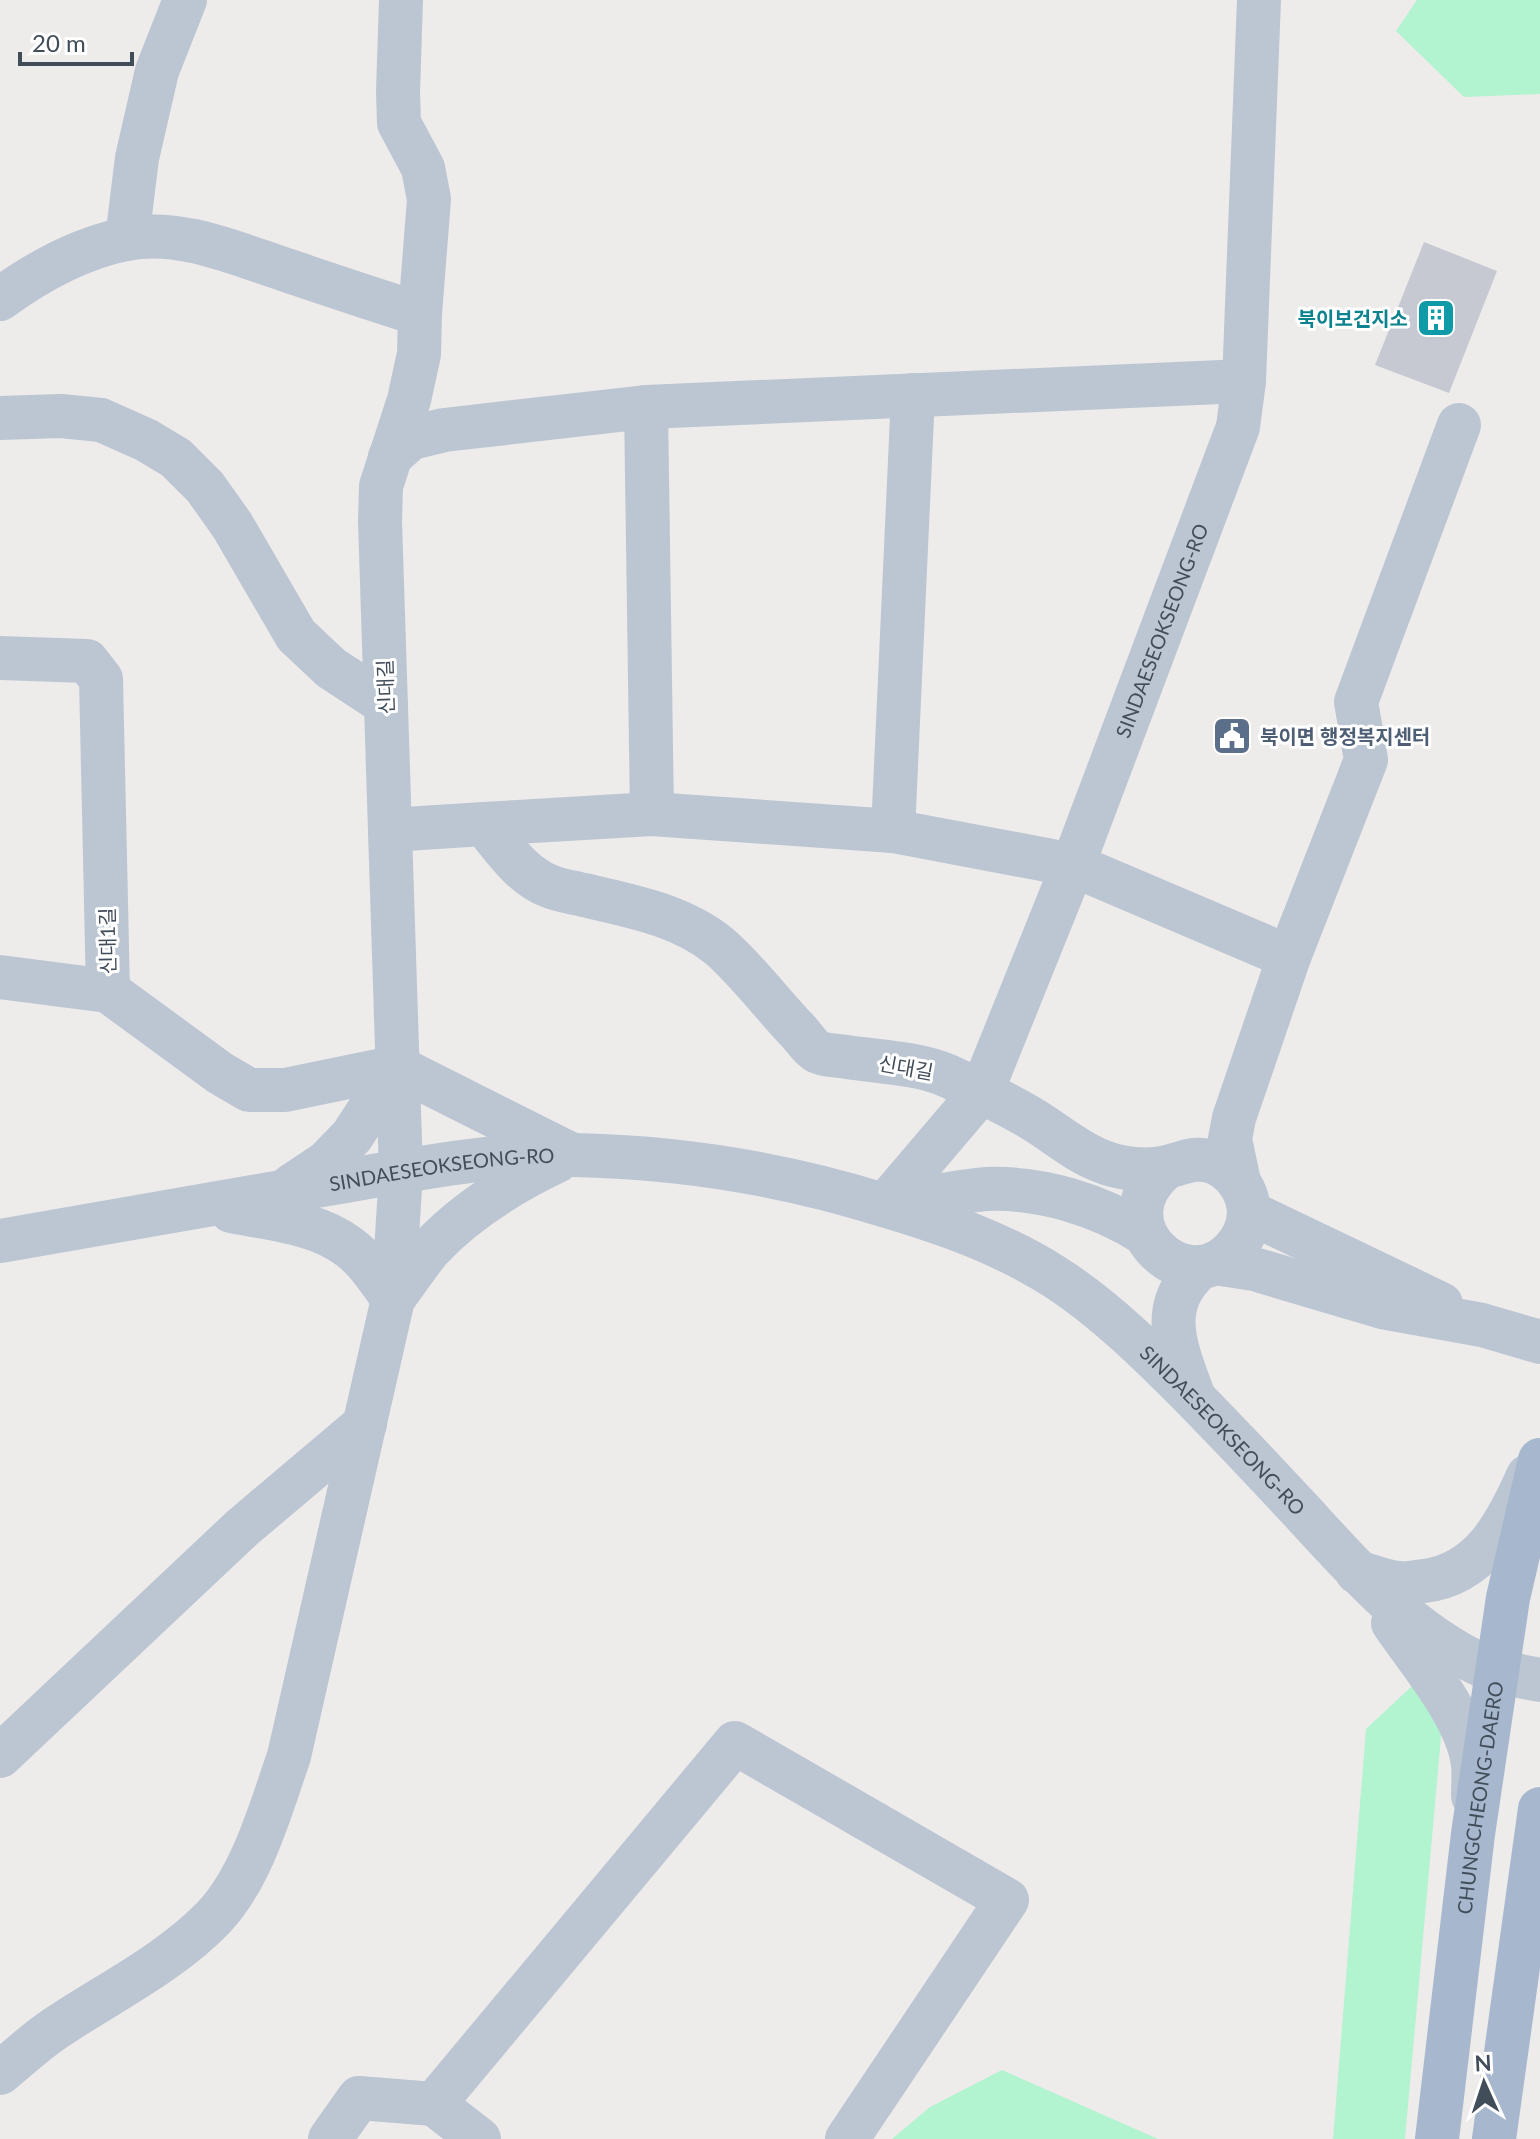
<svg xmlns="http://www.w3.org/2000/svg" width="1540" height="2139" font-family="Lato,'Noto Sans KR',sans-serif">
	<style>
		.green { fill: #b2f3d0 }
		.building { fill: #c6c9d2 }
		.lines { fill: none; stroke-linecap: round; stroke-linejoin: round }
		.minor { stroke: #bcc6d3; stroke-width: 44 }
		.major { stroke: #a7b8ce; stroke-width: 44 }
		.labels { text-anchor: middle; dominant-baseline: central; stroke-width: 6; stroke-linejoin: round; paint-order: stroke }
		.culture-label { font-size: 20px; font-weight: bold; fill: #0d838f; stroke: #fff; text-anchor: end }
		.street-label { font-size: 20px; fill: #424d5a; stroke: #fff }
		.service-label { font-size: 20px; font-weight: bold; fill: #4e5e75; stroke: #fff; text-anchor: start }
	</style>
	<rect width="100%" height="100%" fill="#eeebeb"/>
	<path class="green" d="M 1417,0 L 1540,0 L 1540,94 L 1464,97 L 1396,31 Z
		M 1412,1686 L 1442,1726 L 1405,2139 L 1333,2139 L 1366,1729 Z
		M 1002,2070 L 1158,2139 L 892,2139 L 930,2107 Z"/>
	<path class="building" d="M 1424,242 L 1497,271 L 1449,393 L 1375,365 Z"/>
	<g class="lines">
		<g class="minor">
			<path d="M 401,0 L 398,92 L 399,123 L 423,168 L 429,199 L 420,314"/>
			<path d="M 127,239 L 137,158 L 157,71 L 185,0"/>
			<path d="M 0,299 C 37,272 81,248 126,239 C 180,228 237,254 286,270 C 331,285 375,300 420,314 L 419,354 L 409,400 L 381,486 L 380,521 L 401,1172 L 393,1299 L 289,1756 C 271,1808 252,1877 214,1917 C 169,1964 106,1994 53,2030 C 34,2043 17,2059 0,2073"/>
			<path d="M 646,407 L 652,814"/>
			<path d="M 0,418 L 61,416 L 101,420 L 146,440 L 176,458 L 205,487 L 232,525 L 296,635 L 331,668 L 386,704"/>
			<path d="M 390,457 L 411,438 L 444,430 L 646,407 L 1244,381"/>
			<path d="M 0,658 L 87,661 L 101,679 L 108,991 L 220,1073 L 249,1090 L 285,1090 L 397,1067"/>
			<path d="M 484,824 L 652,814 L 893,831 L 1073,865 L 1289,957"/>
			<path d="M 390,830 L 484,824 C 503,847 521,875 549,886 C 560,891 573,892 584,895 C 631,906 681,915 719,946 C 744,967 773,1005 797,1030 C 803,1036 810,1048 818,1052 C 825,1056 839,1055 847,1057 C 880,1062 918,1063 948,1076 C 976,1089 1003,1102 1029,1117 C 1053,1131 1075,1151 1101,1161 C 1120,1169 1147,1172 1167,1167 C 1184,1163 1195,1156 1213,1162 C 1234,1170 1249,1191 1249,1214 C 1248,1229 1242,1241 1232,1251 C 1184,1302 1098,1222 1167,1167"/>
			<path d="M 893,831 L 913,395"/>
			<path d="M 0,977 L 108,991"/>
			<path d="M 397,1067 L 568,1153"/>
			<path d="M 1239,1182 L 1230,1139 L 1234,1118 L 1289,957 L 1366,760 L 1356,702 L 1459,425"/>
			<path d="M 291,1186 L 327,1162 L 352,1136 L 397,1067"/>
			<path d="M 896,1204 C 925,1199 957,1191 987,1189 C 1041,1187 1100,1205 1145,1234"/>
			<path id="s1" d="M 885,1205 L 982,1091 L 1073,865 L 1238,427 L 1244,381 L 1259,0"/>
			<path d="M 231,1211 C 270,1219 316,1222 349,1247 C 367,1260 380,1281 393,1299 C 405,1283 417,1265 430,1249 C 465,1211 511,1183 557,1161"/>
			<path d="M 1249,1212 L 1441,1304"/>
			<path id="s2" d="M 0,1241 C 105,1223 210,1205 316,1186 C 400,1172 487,1153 573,1155 C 678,1157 780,1173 880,1204 C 941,1222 1000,1242 1055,1277 C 1105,1309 1150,1354 1192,1396 C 1230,1435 1268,1475 1305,1515 C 1358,1573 1409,1631 1481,1665 C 1500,1673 1520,1676 1540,1680"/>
			<path d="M 1215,1263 L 1254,1269 L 1382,1307 L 1482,1325 L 1540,1342"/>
			<path d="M 1192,1392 C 1174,1344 1158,1304 1201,1267"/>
			<path d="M 1357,1572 C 1371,1576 1385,1582 1399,1583 C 1407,1584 1416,1582 1424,1581 C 1482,1574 1507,1523 1528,1476"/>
			<path d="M 1393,1623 C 1420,1663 1467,1716 1473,1764 C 1474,1774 1473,1786 1473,1796"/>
			<path d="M 0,1756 L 242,1528 L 365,1424"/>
			<path d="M 434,2104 L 735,1743 L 1007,1900 L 847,2139"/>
			<path d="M 330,2139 L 359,2098 L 434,2104 L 479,2139"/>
		</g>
		<g class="major">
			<path id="s3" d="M 1437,2139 L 1473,1834 L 1508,1598 L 1540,1460"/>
			<path d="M 1494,2139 L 1540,1809"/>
		</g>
	</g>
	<defs>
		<g id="building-square" transform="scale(2)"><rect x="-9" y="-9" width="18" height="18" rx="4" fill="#0f9aa8" stroke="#fff"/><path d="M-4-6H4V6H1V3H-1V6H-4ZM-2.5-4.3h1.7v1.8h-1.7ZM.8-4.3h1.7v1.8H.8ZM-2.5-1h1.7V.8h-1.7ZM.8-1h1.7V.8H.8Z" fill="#fff"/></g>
		<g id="civic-square" transform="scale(2)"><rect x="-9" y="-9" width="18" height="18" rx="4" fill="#5c6f8a" stroke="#fff"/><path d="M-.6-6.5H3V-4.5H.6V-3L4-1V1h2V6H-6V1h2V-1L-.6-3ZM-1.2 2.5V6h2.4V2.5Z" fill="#fff"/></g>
	</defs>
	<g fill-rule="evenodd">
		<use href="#building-square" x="1436" y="318"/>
		<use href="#civic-square" x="1232" y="736"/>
	</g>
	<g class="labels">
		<g class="culture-label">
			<text x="1408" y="318">북이보건지소</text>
		</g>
		<g class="street-label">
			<text stroke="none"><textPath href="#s1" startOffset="644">SINDAESEOKSEONG-RO</textPath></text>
			<text transform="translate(385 687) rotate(-92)">신대길</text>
			<text transform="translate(107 941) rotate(-91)">신대1길</text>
			<text transform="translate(906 1067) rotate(10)">신대길</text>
			<text stroke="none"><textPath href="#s2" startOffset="448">SINDAESEOKSEONG-RO</textPath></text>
			<text stroke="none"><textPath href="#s2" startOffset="1310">SINDAESEOKSEONG-RO</textPath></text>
			<text stroke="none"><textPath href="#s3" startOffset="344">CHUNGCHEONG-DAERO</textPath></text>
		</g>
		<g class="service-label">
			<text x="1260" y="736">북이면 행정복지센터</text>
		</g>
	</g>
	<g transform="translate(1484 2083) rotate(357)" stroke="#ffffff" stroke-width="6" paint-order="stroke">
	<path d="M0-6L14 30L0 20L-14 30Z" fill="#424d5a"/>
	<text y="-12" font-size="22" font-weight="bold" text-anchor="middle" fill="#424d5a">N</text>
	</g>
	<path d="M20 52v12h112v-12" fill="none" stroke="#424d5a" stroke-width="4"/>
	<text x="32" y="52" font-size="24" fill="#424d5a" stroke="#ffffff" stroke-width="6" paint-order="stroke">20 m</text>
</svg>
